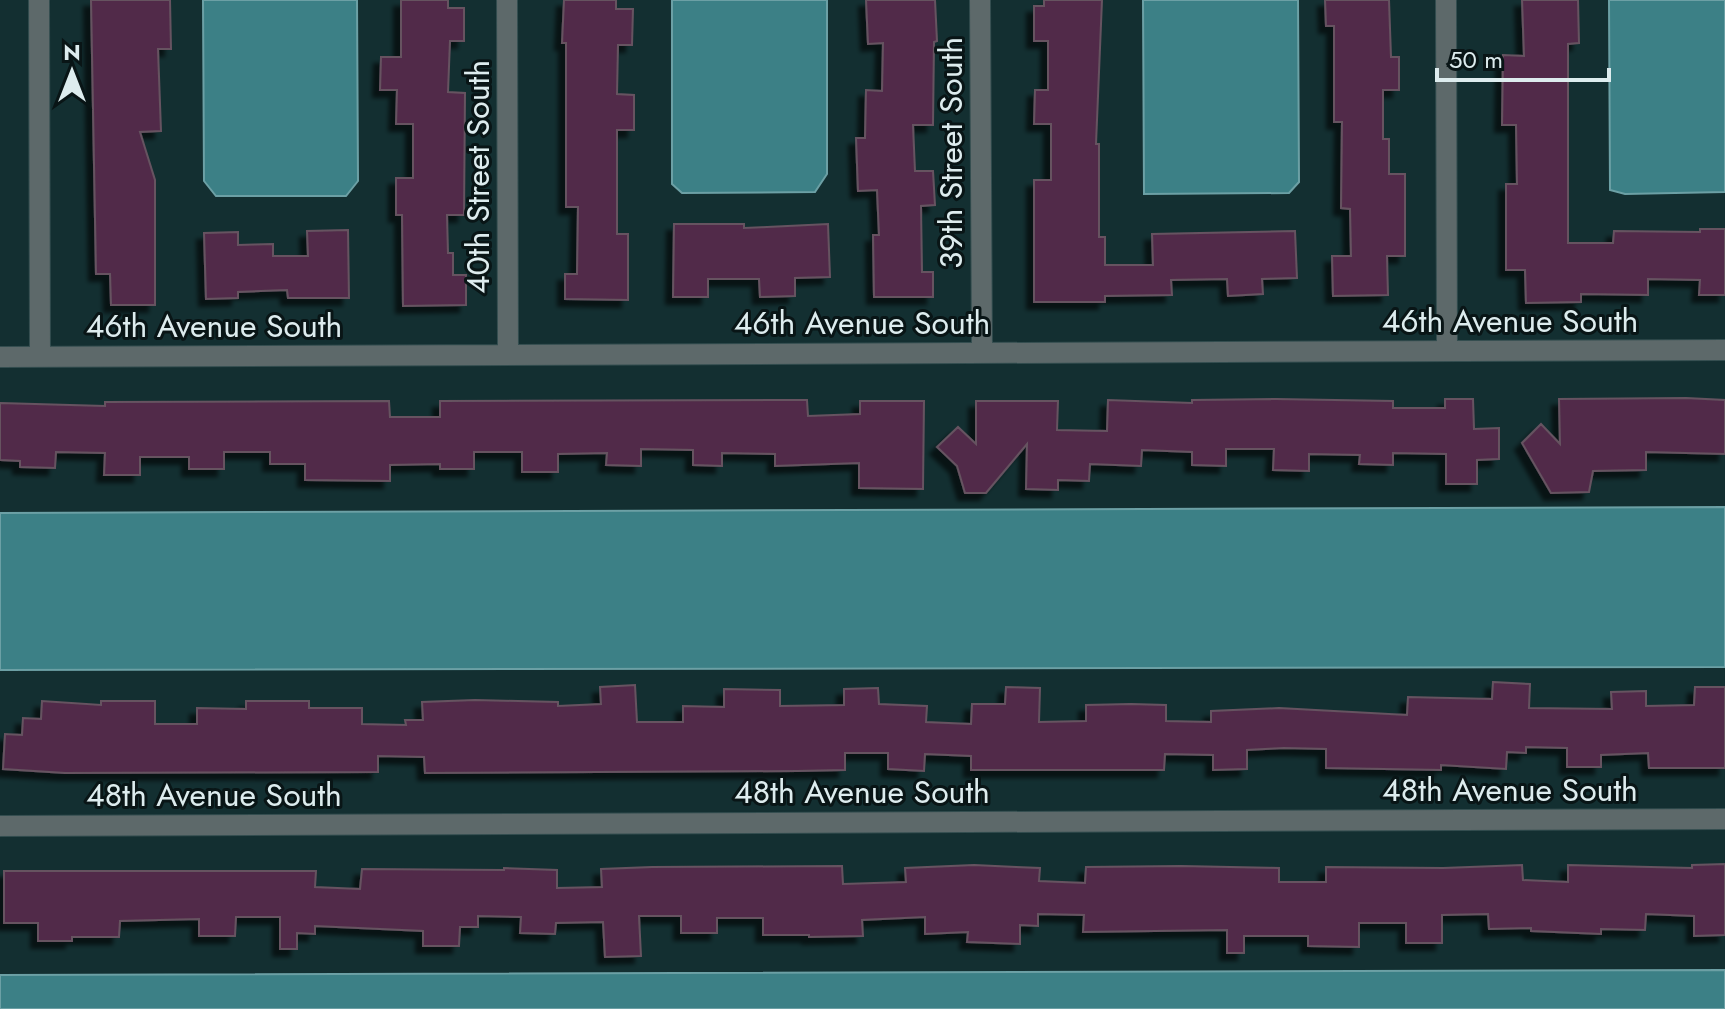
<svg xmlns="http://www.w3.org/2000/svg" width="1725" height="1009" font-family="Jost,sans-serif">
	<style>
		.water { fill: #3c8086; stroke: #6ca0a5; stroke-width: 2 }
		.building { fill: #512c49; stroke: #665361; stroke-width: 2; filter: url(#shadow) }
		.lines { fill: none; stroke-linecap: round; stroke-linejoin: round }
		.minor-casing { stroke: #334d4f; stroke-width: 22 }
		.minor { stroke: #5d696a; stroke-width: 20 }
		.labels { text-anchor: middle; dominant-baseline: central; stroke-width: 6; stroke-linejoin: round; paint-order: stroke }
		.street-label { font-size: 32px; fill: #ddecee; stroke: #091516 }
	</style>
	<defs>
		<filter id="shadow"><feDropShadow dx="-7" dy="7" stdDeviation="2" flood-color="#0009"/></filter>
	</defs>
	<rect width="100%" height="100%" fill="#132f31"/>
	<path class="water" d="M 203,0 L 357,0 L 358,181 L 346,196 L 216,196 L 204,181 Z
		M 672,0 L 827,0 L 827,174 L 815,192 L 682,193 L 672,184 Z
		M 1143,0 L 1298,0 L 1299,182 L 1289,193 L 1144,194 Z
		M 1609,0 L 1725,0 L 1725,192 L 1625,194 L 1610,190 Z
		M 1725,507 L 1725,667 L 0,670 L 0,513 Z
		M 1725,970 L 1725,1009 L 0,1009 L 0,975 Z"/>
	<path class="building" d="M 91,0 L 170,0 L 171,49 L 158,49 L 161,131 L 140,132 L 155,180 L 155,305 L 111,305 L 110,274 L 96,274 Z
		M 401,0 L 448,0 L 448,8 L 464,8 L 464,41 L 450,41 L 448,92 L 465,93 L 464,215 L 447,215 L 448,253 L 453,253 L 453,275 L 466,275 L 466,305 L 403,306 L 402,215 L 396,215 L 396,178 L 413,178 L 413,124 L 396,124 L 397,90 L 380,90 L 381,57 L 401,57 Z
		M 564,0 L 616,0 L 616,9 L 633,9 L 632,45 L 618,45 L 617,94 L 634,95 L 634,130 L 617,130 L 617,234 L 628,234 L 628,300 L 565,299 L 565,274 L 577,274 L 578,207 L 566,207 L 566,43 L 562,43 Z
		M 866,0 L 935,0 L 937,41 L 934,42 L 933,125 L 913,125 L 915,171 L 933,171 L 935,205 L 921,206 L 922,272 L 933,272 L 933,297 L 874,297 L 873,235 L 879,235 L 877,190 L 858,191 L 856,138 L 865,138 L 866,90 L 882,91 L 883,43 L 868,44 Z
		M 1044,0 L 1102,0 L 1096,144 L 1099,144 L 1099,237 L 1105,237 L 1105,265 L 1153,265 L 1152,234 L 1295,231 L 1297,278 L 1262,279 L 1263,294 L 1228,296 L 1227,279 L 1171,280 L 1172,295 L 1105,296 L 1105,302 L 1034,302 L 1034,180 L 1051,180 L 1051,124 L 1034,124 L 1035,90 L 1048,90 L 1048,41 L 1034,41 L 1034,6 L 1044,6 Z
		M 1325,0 L 1389,0 L 1391,57 L 1399,57 L 1399,90 L 1383,90 L 1383,139 L 1389,139 L 1389,174 L 1405,174 L 1405,256 L 1387,256 L 1388,295 L 1333,296 L 1332,256 L 1351,256 L 1350,209 L 1341,208 L 1342,122 L 1334,122 L 1334,26 L 1326,26 Z
		M 1522,0 L 1578,0 L 1579,43 L 1568,44 L 1568,243 L 1613,243 L 1614,231 L 1700,232 L 1700,229 L 1725,229 L 1725,295 L 1699,295 L 1700,280 L 1648,279 L 1648,295 L 1581,294 L 1581,302 L 1526,303 L 1525,270 L 1506,270 L 1506,184 L 1517,184 L 1516,125 L 1502,125 L 1503,55 L 1524,56 Z
		M 674,224 L 744,224 L 744,228 L 828,224 L 830,277 L 795,278 L 795,296 L 760,297 L 759,279 L 708,279 L 708,297 L 673,297 Z
		M 348,230 L 349,298 L 288,298 L 287,290 L 238,292 L 238,298 L 206,299 L 204,233 L 238,232 L 238,245 L 273,244 L 273,256 L 308,256 L 307,231 Z
		M 1686,398 L 1725,400 L 1725,454 L 1646,452 L 1646,470 L 1593,471 L 1589,492 L 1551,493 L 1522,443 L 1541,424 L 1560,444 L 1559,399 Z
		M 1276,399 L 1393,401 L 1393,408 L 1445,408 L 1445,399 L 1473,399 L 1474,429 L 1499,428 L 1499,459 L 1477,460 L 1477,484 L 1446,484 L 1446,454 L 1393,453 L 1393,465 L 1359,464 L 1360,455 L 1309,454 L 1309,471 L 1273,470 L 1274,449 L 1226,449 L 1226,466 L 1192,465 L 1192,452 L 1142,450 L 1141,466 L 1090,464 L 1089,481 L 1058,480 L 1058,490 L 1026,489 L 1027,444 L 986,493 L 965,493 L 957,466 L 937,447 L 958,427 L 976,444 L 976,401 L 1058,401 L 1057,430 L 1107,431 L 1108,400 L 1192,403 L 1192,400 Z
		M 807,400 L 808,416 L 860,414 L 860,401 L 924,401 L 923,489 L 859,488 L 859,463 L 775,466 L 775,454 L 722,453 L 722,466 L 693,465 L 693,450 L 641,449 L 641,466 L 606,465 L 607,453 L 558,454 L 558,472 L 522,472 L 522,452 L 474,452 L 474,469 L 440,469 L 440,464 L 390,465 L 390,481 L 305,480 L 305,464 L 270,464 L 270,452 L 224,452 L 224,469 L 189,469 L 189,457 L 140,457 L 140,475 L 104,475 L 105,453 L 56,452 L 55,468 L 20,467 L 20,461 L 0,460 L 0,403 L 105,406 L 105,402 L 389,401 L 390,417 L 440,417 L 440,401 Z
		M 1493,682 L 1530,684 L 1529,708 L 1612,709 L 1611,692 L 1646,691 L 1646,706 L 1694,705 L 1695,687 L 1725,687 L 1725,768 L 1649,768 L 1648,753 L 1601,755 L 1601,767 L 1567,767 L 1567,748 L 1526,747 L 1526,753 L 1507,752 L 1506,769 L 1441,765 L 1441,770 L 1326,768 L 1326,749 L 1284,748 L 1247,750 L 1247,769 L 1213,770 L 1213,755 L 1165,754 L 1164,770 L 971,770 L 971,756 L 925,754 L 924,771 L 888,769 L 888,753 L 845,753 L 845,770 L 798,771 L 425,773 L 424,757 L 378,756 L 378,772 L 65,773 L 3,769 L 5,734 L 22,735 L 23,718 L 41,719 L 42,701 L 101,705 L 101,701 L 155,701 L 155,724 L 197,724 L 197,708 L 246,709 L 246,701 L 309,701 L 309,708 L 362,708 L 362,724 L 406,725 L 405,720 L 423,720 L 422,702 L 475,700 L 558,702 L 558,706 L 601,704 L 600,687 L 635,685 L 637,722 L 683,722 L 683,706 L 724,707 L 724,689 L 780,690 L 780,706 L 844,705 L 844,689 L 878,688 L 879,704 L 927,706 L 926,722 L 971,724 L 972,704 L 1005,704 L 1006,687 L 1040,688 L 1039,722 L 1086,721 L 1086,705 L 1131,704 L 1166,705 L 1166,721 L 1211,722 L 1211,711 L 1279,708 L 1407,715 L 1408,697 L 1492,699 Z
		M 1725,864 L 1725,935 L 1694,936 L 1694,916 L 1646,914 L 1645,930 L 1601,929 L 1601,934 L 1531,931 L 1531,928 L 1489,929 L 1488,914 L 1442,915 L 1442,943 L 1406,943 L 1406,923 L 1359,923 L 1359,947 L 1308,946 L 1308,936 L 1244,936 L 1244,953 L 1227,953 L 1227,930 L 1083,932 L 1084,915 L 1038,914 L 1038,926 L 1020,925 L 1020,944 L 967,942 L 968,932 L 925,934 L 925,917 L 862,920 L 863,936 L 809,937 L 809,935 L 763,935 L 763,918 L 717,918 L 717,933 L 681,933 L 681,916 L 639,916 L 641,956 L 605,957 L 603,922 L 556,923 L 555,934 L 520,933 L 521,917 L 478,916 L 478,927 L 460,927 L 459,946 L 423,946 L 423,931 L 315,926 L 315,934 L 297,933 L 297,949 L 280,949 L 280,917 L 236,917 L 235,936 L 199,936 L 199,919 L 120,921 L 119,937 L 72,937 L 72,941 L 38,941 L 38,923 L 4,923 L 4,871 L 316,871 L 315,887 L 360,889 L 362,869 L 504,870 L 504,868 L 557,870 L 557,888 L 602,887 L 601,869 L 652,867 L 842,866 L 843,884 L 906,882 L 905,868 L 974,865 L 1040,868 L 1039,881 L 1085,883 L 1086,867 L 1181,866 L 1279,868 L 1279,882 L 1326,882 L 1326,867 L 1443,868 L 1522,865 L 1523,880 L 1568,882 L 1568,865 L 1692,868 L 1692,865 Z"/>
	<g class="lines">
		<g class="minor-casing">
			<path id="minor" d="M 39,0 L 40,357
				M 507,0 L 508,354
				M 980,0 L 982,353
				M 1446,0 L 1447,351
				M 0,357 L 1725,350
				M 0,826 L 1725,819"/>
		</g>
		<use href="#minor" class="minor"/>
	</g>
	<g class="labels">
		<g class="street-label">
			<text transform="translate(951 153) rotate(-90)">39th Street South</text>
			<text transform="translate(478 177) rotate(-90)">40th Street South</text>
			<text x="1510" y="321">46th Avenue South</text>
			<text x="862" y="323">46th Avenue South</text>
			<text x="214" y="326">46th Avenue South</text>
			<text x="1510" y="790">48th Avenue South</text>
			<text x="862" y="792">48th Avenue South</text>
			<text x="214" y="795">48th Avenue South</text>
		</g>
	</g>
	<g transform="translate(72 72)" stroke="#091516" stroke-width="6" paint-order="stroke">
	<path d="M0-6L14 30L0 20L-14 30Z" fill="#ddecee"/>
	<text y="-12" font-size="22" font-weight="bold" text-anchor="middle" fill="#ddecee">N</text>
	</g>
	<path d="M1437 68v12h172v-12" fill="none" stroke="#ddecee" stroke-width="4"/>
	<text x="1449" y="68" font-size="24" fill="#ddecee" stroke="#091516" stroke-width="6" paint-order="stroke">50 m</text>
</svg>
